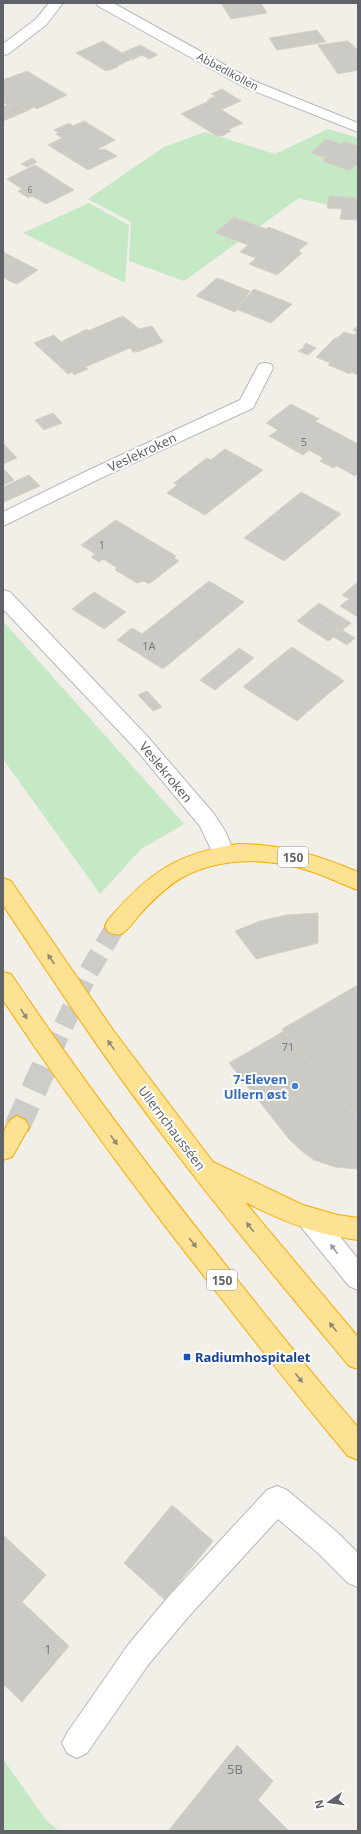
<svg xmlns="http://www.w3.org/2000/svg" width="361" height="1834" font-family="'Noto Sans',sans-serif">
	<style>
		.green { fill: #c5e8c5 }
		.building { fill: #cccac5; stroke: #d6d1c6 }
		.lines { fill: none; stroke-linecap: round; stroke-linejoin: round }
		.highway-tunnel-far1 { stroke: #ccccc8; stroke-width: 20; stroke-dasharray: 20 10; stroke-linecap: butt }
		.highway-tunnel { stroke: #ccccc8; stroke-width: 26; stroke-dasharray: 26 14; stroke-linecap: butt }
		.minor-casing { stroke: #b5b8bc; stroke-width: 2 }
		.highway-casing { stroke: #f9ab00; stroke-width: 2 }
		.minor { fill: #fff; fill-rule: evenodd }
		.highway { fill: #fde293; fill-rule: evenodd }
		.oneway { fill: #8e8975 }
		.oneway2 { fill: #979a9d }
		.shop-dot { fill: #3f7fe0; stroke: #fff; stroke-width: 1.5 }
		.transit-dot { fill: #1a4fb4; stroke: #fff; stroke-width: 1.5 }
		.labels { text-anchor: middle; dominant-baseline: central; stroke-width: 4; stroke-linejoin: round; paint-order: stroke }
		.far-number-label { font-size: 9px; fill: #7a7d7f }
		.far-street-label { font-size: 11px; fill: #5f6368; stroke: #fff }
		.number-label { font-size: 11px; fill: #7a7d7f }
		.shield { fill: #fff; stroke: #8f9295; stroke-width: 1 }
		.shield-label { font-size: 12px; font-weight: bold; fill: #5f6368 }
		.street-label { font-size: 13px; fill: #5f6368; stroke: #fff }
		.shop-label { font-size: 13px; font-weight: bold; fill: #366cbe; stroke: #fff; text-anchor: end }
		.transit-label { font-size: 13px; font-weight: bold; fill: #164399; stroke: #fff; text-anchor: start }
		.near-number-label { font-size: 13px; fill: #7a7d7f }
	</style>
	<rect width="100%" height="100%" fill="#f1efe8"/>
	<path class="green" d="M 328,129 L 358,138 L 358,212 L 299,198 L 184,281 L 129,261 L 131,222 L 88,199 L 164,147 L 205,132 L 275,154 Z
		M 89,203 L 129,225 L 125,283 L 23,233 Z
		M 3,621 L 184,824 L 141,849 L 100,894 L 3,759 Z
		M 3,1759 L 46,1820 L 59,1831 L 3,1831 Z"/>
	<path class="building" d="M 221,3 L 261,3 L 267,13 L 231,19 Z
		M 317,30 L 326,42 L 277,50 L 269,38 Z
		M 103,41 L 122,53 L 132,59 L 117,66 L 118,67 L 106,71 L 76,53 Z
		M 348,41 L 358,50 L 358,70 L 338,74 L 318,45 Z
		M 140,45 L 158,55 L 149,59 L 142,55 L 132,60 L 122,53 Z
		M 27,71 L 67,95 L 37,109 L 34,107 L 27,111 L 15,103 L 9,106 L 3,102 L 3,80 Z
		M 222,89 L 241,101 L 221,110 L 220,109 L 223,108 L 211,100 L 207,100 L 216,96 L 211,94 Z
		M 211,100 L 223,108 L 220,109 L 243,123 L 228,130 L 231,131 L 222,136 L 217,136 L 181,114 Z
		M 15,103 L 27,111 L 3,121 L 3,106 Z
		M 84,121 L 115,140 L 98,149 L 101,150 L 105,149 L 117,156 L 88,170 L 48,145 L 62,138 L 56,134 L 59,133 L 54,130 L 69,123 L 73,126 Z
		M 326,139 L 341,144 L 325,158 L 311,153 Z
		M 344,141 L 358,146 L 358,166 L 355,165 L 350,171 L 322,161 Z
		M 32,158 L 37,162 L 27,167 L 21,164 Z
		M 35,165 L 74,190 L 46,204 L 32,196 L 28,198 L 18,191 L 22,189 L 7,179 Z
		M 329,196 L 358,198 L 358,220 L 340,219 L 342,209 L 327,208 Z
		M 234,217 L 266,229 L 269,227 L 308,243 L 298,251 L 302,253 L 277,275 L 249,264 L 256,258 L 240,252 L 248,245 L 215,233 Z
		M 3,252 L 38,270 L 17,284 L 9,281 L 3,277 Z
		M 217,278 L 250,291 L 235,312 L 196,296 Z
		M 254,289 L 292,304 L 271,323 L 236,309 Z
		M 123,316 L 139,329 L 152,326 L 163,342 L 137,352 L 133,352 L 130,348 L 85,367 L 88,369 L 74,375 L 72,372 L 68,374 L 34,343 L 54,335 L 61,342 L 87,329 L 88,331 Z
		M 358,326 L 358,375 L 351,372 L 350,374 L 328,365 L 330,363 L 316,357 L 335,338 L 336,339 L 344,332 L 354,335 L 357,332 L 353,330 Z
		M 306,343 L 316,348 L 308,355 L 298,351 L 305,347 L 303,346 Z
		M 291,404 L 319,419 L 315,421 L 358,444 L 358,473 L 355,476 L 337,466 L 333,468 L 320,461 L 323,458 L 309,450 L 303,455 L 269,436 L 278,430 L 266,423 Z
		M 53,413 L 62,423 L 44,430 L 35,420 Z
		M 3,443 L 17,458 L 3,464 Z
		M 225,449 L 263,470 L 205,515 L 167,493 L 177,485 L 174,483 L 207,458 L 211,460 Z
		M 3,468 L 14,480 L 3,485 Z
		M 29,475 L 40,486 L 4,502 L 3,487 Z
		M 301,492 L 341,514 L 284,561 L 244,538 Z
		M 116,520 L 176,556 L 174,558 L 179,561 L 149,584 L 144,581 L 137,583 L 115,570 L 117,568 L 103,559 L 99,562 L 91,557 L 95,554 L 81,545 Z
		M 209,581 L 244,602 L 163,669 L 117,640 L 132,628 L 142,634 Z
		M 358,582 L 358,617 L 340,606 L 349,599 L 342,595 Z
		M 94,592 L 126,612 L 104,629 L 72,609 Z
		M 319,603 L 351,623 L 340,632 L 308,612 Z
		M 308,612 L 340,632 L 342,630 L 355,638 L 347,645 L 334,637 L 328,641 L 297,621 Z
		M 292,647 L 340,678 L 344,681 L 321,700 L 268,666 Z
		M 239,648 L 254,658 L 215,690 L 200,680 Z
		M 268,666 L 321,700 L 297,721 L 243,687 Z
		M 147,691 L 162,707 L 153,711 L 138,695 Z
		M 318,913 L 318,943 L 256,959 L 235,931 L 260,921 L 287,915 Z
		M 356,986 L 358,988 L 358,1120 L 282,1029 Z
		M 284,1031 L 358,1120 L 358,1169 L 335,1167 L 314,1160 L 304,1153 L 288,1138 L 229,1063 Z
		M 172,1505 L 213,1541 L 165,1600 L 124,1563 Z
		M 3,1535 L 46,1575 L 22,1602 L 69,1646 L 22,1702 L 3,1684 Z
		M 237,1745 L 273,1781 L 258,1800 L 289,1831 L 170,1831 L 169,1830 Z"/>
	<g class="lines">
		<path class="highway-tunnel-far1" d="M 51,1053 L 88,973 L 116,926"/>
		<path class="highway-tunnel" d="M 17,1127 L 51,1052"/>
		<g class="minor-casing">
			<path id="minor" d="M 49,3 L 63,3 L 46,25 L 8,54 L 3,55 L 3,44 L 36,19 Z
				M 96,3 L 113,3 L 254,81 L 358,123 L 358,132 L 244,87 L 98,6 Z
				M 265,363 L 271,364 L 273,368 L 253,408 L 101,478 L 3,526 L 3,512 L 89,470 L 240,400 L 257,368 L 259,364 Z
				M 3,590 L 10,592 L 147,736 L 214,814 L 225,831 L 235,854 L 232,860 L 224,862 L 216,860 L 200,826 L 133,746 L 3,609 Z
				M 311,1209 L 320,1212 L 358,1259 L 358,1290 L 349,1286 L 302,1228 L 299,1220 L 302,1212 Z
				M 277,1486 L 287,1490 L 338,1533 L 358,1553 L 358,1587 L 348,1583 L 318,1553 L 278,1519 L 189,1616 L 148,1665 L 87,1753 L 77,1758 L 67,1753 L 62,1743 L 67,1733 L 128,1645 L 169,1596 L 267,1490 Z"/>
		</g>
		<g class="highway-casing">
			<path id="highway" d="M 238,844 C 281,844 319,855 358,872 L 358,890 C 343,885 328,877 313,872 C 272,858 225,856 185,876 C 168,885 154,899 141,913 C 136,918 129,929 123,933 C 117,936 114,934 108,932 L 105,926 L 108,920 C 148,873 177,853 238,844 Z
				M 3,878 L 11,881 L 113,1030 L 213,1162 L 303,1205 L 338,1215 L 358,1218 L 358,1240 C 318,1235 281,1221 245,1202 L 358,1337 L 358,1369 L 349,1366 C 285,1289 221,1213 161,1133 C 105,1059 54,982 3,905 Z
				M 3,972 L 11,974 C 80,1077 155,1176 232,1273 C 273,1325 314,1377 358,1427 L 358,1460 L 348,1456 C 302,1402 258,1345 214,1289 C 140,1195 69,1099 3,1000 Z
				M 17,1116 L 25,1120 L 29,1127 L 12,1157 L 3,1160 C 3,1142 0,1124 17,1116 Z"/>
		</g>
		<use href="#minor" class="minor"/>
		<use href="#highway" class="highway"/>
	</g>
	<defs><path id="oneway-solid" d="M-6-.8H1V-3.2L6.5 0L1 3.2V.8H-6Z"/></defs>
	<g class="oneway">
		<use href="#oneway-solid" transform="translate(51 959) rotate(-124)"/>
		<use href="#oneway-solid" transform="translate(24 1014) rotate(57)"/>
		<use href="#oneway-solid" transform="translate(111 1045) rotate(-126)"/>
		<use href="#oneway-solid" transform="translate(114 1140) rotate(54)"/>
		<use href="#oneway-solid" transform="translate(250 1227) rotate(-129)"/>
		<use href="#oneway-solid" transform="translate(193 1243) rotate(52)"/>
		<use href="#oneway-solid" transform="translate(333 1327) rotate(-130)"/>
		<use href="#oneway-solid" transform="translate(299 1378) rotate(52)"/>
	</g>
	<use class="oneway2" href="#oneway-solid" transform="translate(334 1249) rotate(-127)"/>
	<circle class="shop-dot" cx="295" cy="1086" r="4"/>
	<rect class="transit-dot" x="183" y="1353" width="8" height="8" rx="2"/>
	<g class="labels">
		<g class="far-number-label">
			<text x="30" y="189">6</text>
		</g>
		<g class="far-street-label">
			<text transform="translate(228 71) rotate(28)">Abbedikollen</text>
		</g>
		<g class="number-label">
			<text x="304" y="441">5</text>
			<text x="102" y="544">1</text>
			<text x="149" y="645">1A</text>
			<text x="288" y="1046">71</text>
		</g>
		<g class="shield">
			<rect x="278" y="847" width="30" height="20" rx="3"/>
			<rect x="207" y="1270" width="30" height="20" rx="3"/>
		</g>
		<g class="shield-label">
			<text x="293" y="857">150</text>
			<text x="222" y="1280">150</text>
		</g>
		<g class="street-label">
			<text transform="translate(142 452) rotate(-25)">Veslekroken</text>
			<text transform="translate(166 772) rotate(50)">Veslekroken</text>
			<text transform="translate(172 1128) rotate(53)">Ullernchausséen</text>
		</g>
		<g class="shop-label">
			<text x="287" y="1079">7-Eleven<tspan x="287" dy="15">Ullern øst</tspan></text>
		</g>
		<g class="transit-label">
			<text x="195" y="1357">Radiumhospitalet</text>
		</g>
		<g class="near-number-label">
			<text x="48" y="1649">1</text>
			<text x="235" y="1769">5B</text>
		</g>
	</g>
	<rect width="361" height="1834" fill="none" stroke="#5f6368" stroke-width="8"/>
	<g transform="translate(329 1802) rotate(257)" stroke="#ffffff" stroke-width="3" paint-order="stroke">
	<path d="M0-3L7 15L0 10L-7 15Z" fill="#5f6368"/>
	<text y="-6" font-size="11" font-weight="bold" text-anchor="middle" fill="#5f6368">N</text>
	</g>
</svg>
